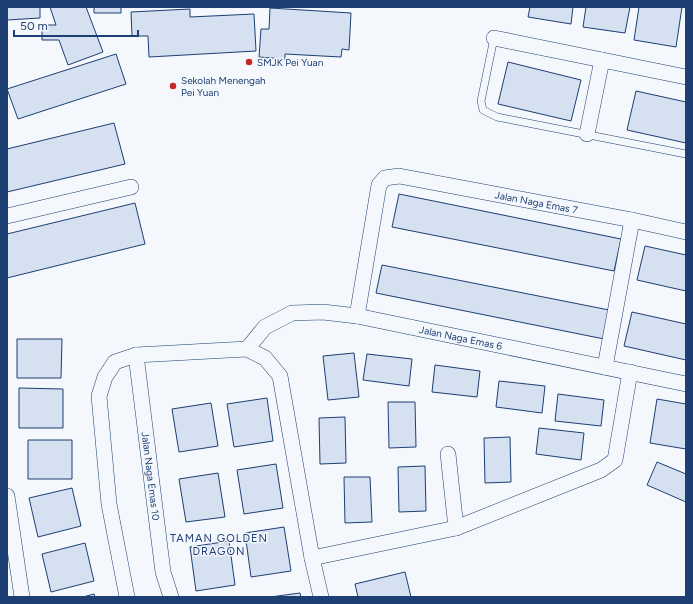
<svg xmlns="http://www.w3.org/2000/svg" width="693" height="604" font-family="Figtree,sans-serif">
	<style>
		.building { fill: #d5e0f0; stroke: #1d3f73 }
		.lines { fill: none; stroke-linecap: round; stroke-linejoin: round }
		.lane-casing { stroke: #1d3f73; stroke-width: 8 }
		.street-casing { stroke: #1d3f73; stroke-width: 16 }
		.lane { stroke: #f4f7fb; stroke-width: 7 }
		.street { stroke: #f4f7fb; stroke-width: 15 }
		.poi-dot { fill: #c62828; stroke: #f4f7fb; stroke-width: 1.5 }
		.labels { text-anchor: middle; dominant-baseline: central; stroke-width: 3; stroke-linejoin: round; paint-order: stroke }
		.poi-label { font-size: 10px; fill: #1d3f73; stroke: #f4f7fb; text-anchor: start }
		.street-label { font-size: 10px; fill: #1d3f73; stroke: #f4f7fb }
		.neighbourhood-label { font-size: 11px; letter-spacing: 1px; fill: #1d3f73; stroke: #f4f7fb }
	</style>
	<rect width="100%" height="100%" fill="#f4f7fb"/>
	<path class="building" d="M 7,7 L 40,7 L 40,18 L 7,20 Z
		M 50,7 L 86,7 L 103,52 L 68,65 L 59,40 L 42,40 L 42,25 L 56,25 Z
		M 94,7 L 121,7 L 121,13 L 94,13 Z
		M 530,7 L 573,7 L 571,24 L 528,17 Z
		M 586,7 L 630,7 L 625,33 L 583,27 Z
		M 639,7 L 682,7 L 676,47 L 634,40 Z
		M 270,8 L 351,13 L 349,50 L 342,49 L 341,57 L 285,54 L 285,59 L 259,57 L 261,29 L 269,29 Z
		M 190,9 L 190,17 L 254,14 L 256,51 L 149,57 L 148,36 L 132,36 L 131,12 Z
		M 116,54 L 126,84 L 18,119 L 7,89 Z
		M 508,62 L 581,80 L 571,121 L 498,104 Z
		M 636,91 L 686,102 L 686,143 L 627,130 Z
		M 114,123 L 125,164 L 7,192 L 7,149 Z
		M 399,194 L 621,239 L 614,271 L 392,227 Z
		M 135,203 L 145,244 L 7,278 L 7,234 Z
		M 645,246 L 686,255 L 686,291 L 637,280 Z
		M 382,265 L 609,310 L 604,339 L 376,293 Z
		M 632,312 L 686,324 L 686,360 L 624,346 Z
		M 17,339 L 62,339 L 61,378 L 17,378 Z
		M 354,353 L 359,397 L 328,400 L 323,356 Z
		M 367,354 L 412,359 L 409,386 L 363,380 Z
		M 435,365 L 480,371 L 477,397 L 432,392 Z
		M 499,381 L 545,386 L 542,413 L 496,407 Z
		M 19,388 L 63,389 L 63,428 L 19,428 Z
		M 558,394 L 604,400 L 601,426 L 555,421 Z
		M 267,398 L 273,441 L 234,447 L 227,404 Z
		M 657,399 L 686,404 L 686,449 L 650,443 Z
		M 388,402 L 415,402 L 416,447 L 389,448 Z
		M 211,403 L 218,446 L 179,452 L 172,409 Z
		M 345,417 L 346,463 L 320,464 L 319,418 Z
		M 539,428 L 584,433 L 581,460 L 536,454 Z
		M 510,437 L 511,482 L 485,483 L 484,438 Z
		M 28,440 L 72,440 L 72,479 L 28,479 Z
		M 657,462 L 686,474 L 686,502 L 647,485 Z
		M 276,464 L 283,508 L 244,514 L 237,470 Z
		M 425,466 L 426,511 L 399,512 L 398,467 Z
		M 218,473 L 225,517 L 186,522 L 179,479 Z
		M 344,477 L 370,477 L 372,522 L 345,523 Z
		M 72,488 L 81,526 L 38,537 L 29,498 Z
		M 284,527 L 291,571 L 251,577 L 245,533 Z
		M 229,541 L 235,585 L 196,591 L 190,547 Z
		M 85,543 L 94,581 L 51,592 L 42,554 Z
		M 405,572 L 411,597 L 358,597 L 355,584 Z
		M 300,593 L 301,597 L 270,597 Z
		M 94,594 L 95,597 L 83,597 Z"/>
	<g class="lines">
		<g class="lane-casing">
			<path id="lane" d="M 494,38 L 481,101 L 483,110 L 497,117 L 686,154"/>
		</g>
		<g class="street-casing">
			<g id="street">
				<path d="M 494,38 L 686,77"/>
				<path d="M 587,134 L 602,60"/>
				<path d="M 7,216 L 131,187"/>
				<path id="s1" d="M 357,316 L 379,185 L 385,178 L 399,176 L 632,220 L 686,232"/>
				<path id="s2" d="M 247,349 L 265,327 L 292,313 L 323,312 L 357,316 L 686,384"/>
				<path id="s3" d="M 136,355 L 163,572 L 171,597"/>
				<path d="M 605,367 L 632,220"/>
				<path d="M 448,454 L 456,528"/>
				<path d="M 7,496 L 22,597"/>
				<path d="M 312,558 L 456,528 L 601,470 L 615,460 L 630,372"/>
				<path d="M 127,597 L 109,504 L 99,396 L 105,377 L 115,362 L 136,355 L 247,349 L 265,358 L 280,376 L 312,558 L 321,597"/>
			</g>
		</g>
		<use href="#lane" class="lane"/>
		<use href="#street" class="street"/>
	</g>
	<g class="poi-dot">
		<circle cx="249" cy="62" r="4"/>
		<circle cx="173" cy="86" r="4"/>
	</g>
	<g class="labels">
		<g class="poi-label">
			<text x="257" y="62">SMJK Pei Yuan</text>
			<text x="181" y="80">Sekolah Menengah<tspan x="181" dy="12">Pei Yuan</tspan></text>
		</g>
		<g class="street-label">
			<text stroke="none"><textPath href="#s1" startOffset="296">Jalan Naga Emas 7</textPath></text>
			<text stroke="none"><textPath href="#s2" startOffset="230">Jalan Naga Emas 6</textPath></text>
			<text stroke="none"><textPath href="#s3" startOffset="122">Jalan Naga Emas 10</textPath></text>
		</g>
		<g class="neighbourhood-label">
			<text x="219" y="538">TAMAN GOLDEN<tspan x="219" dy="13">DRAGON</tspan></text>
		</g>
	</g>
	<rect width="693" height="604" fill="none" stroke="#1d3f73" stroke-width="16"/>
	<path d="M14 30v6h124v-6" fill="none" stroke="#1d3f73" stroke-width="2"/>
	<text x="20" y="30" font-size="12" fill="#1d3f73" stroke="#f4f7fb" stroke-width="3" paint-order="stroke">50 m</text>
</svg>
